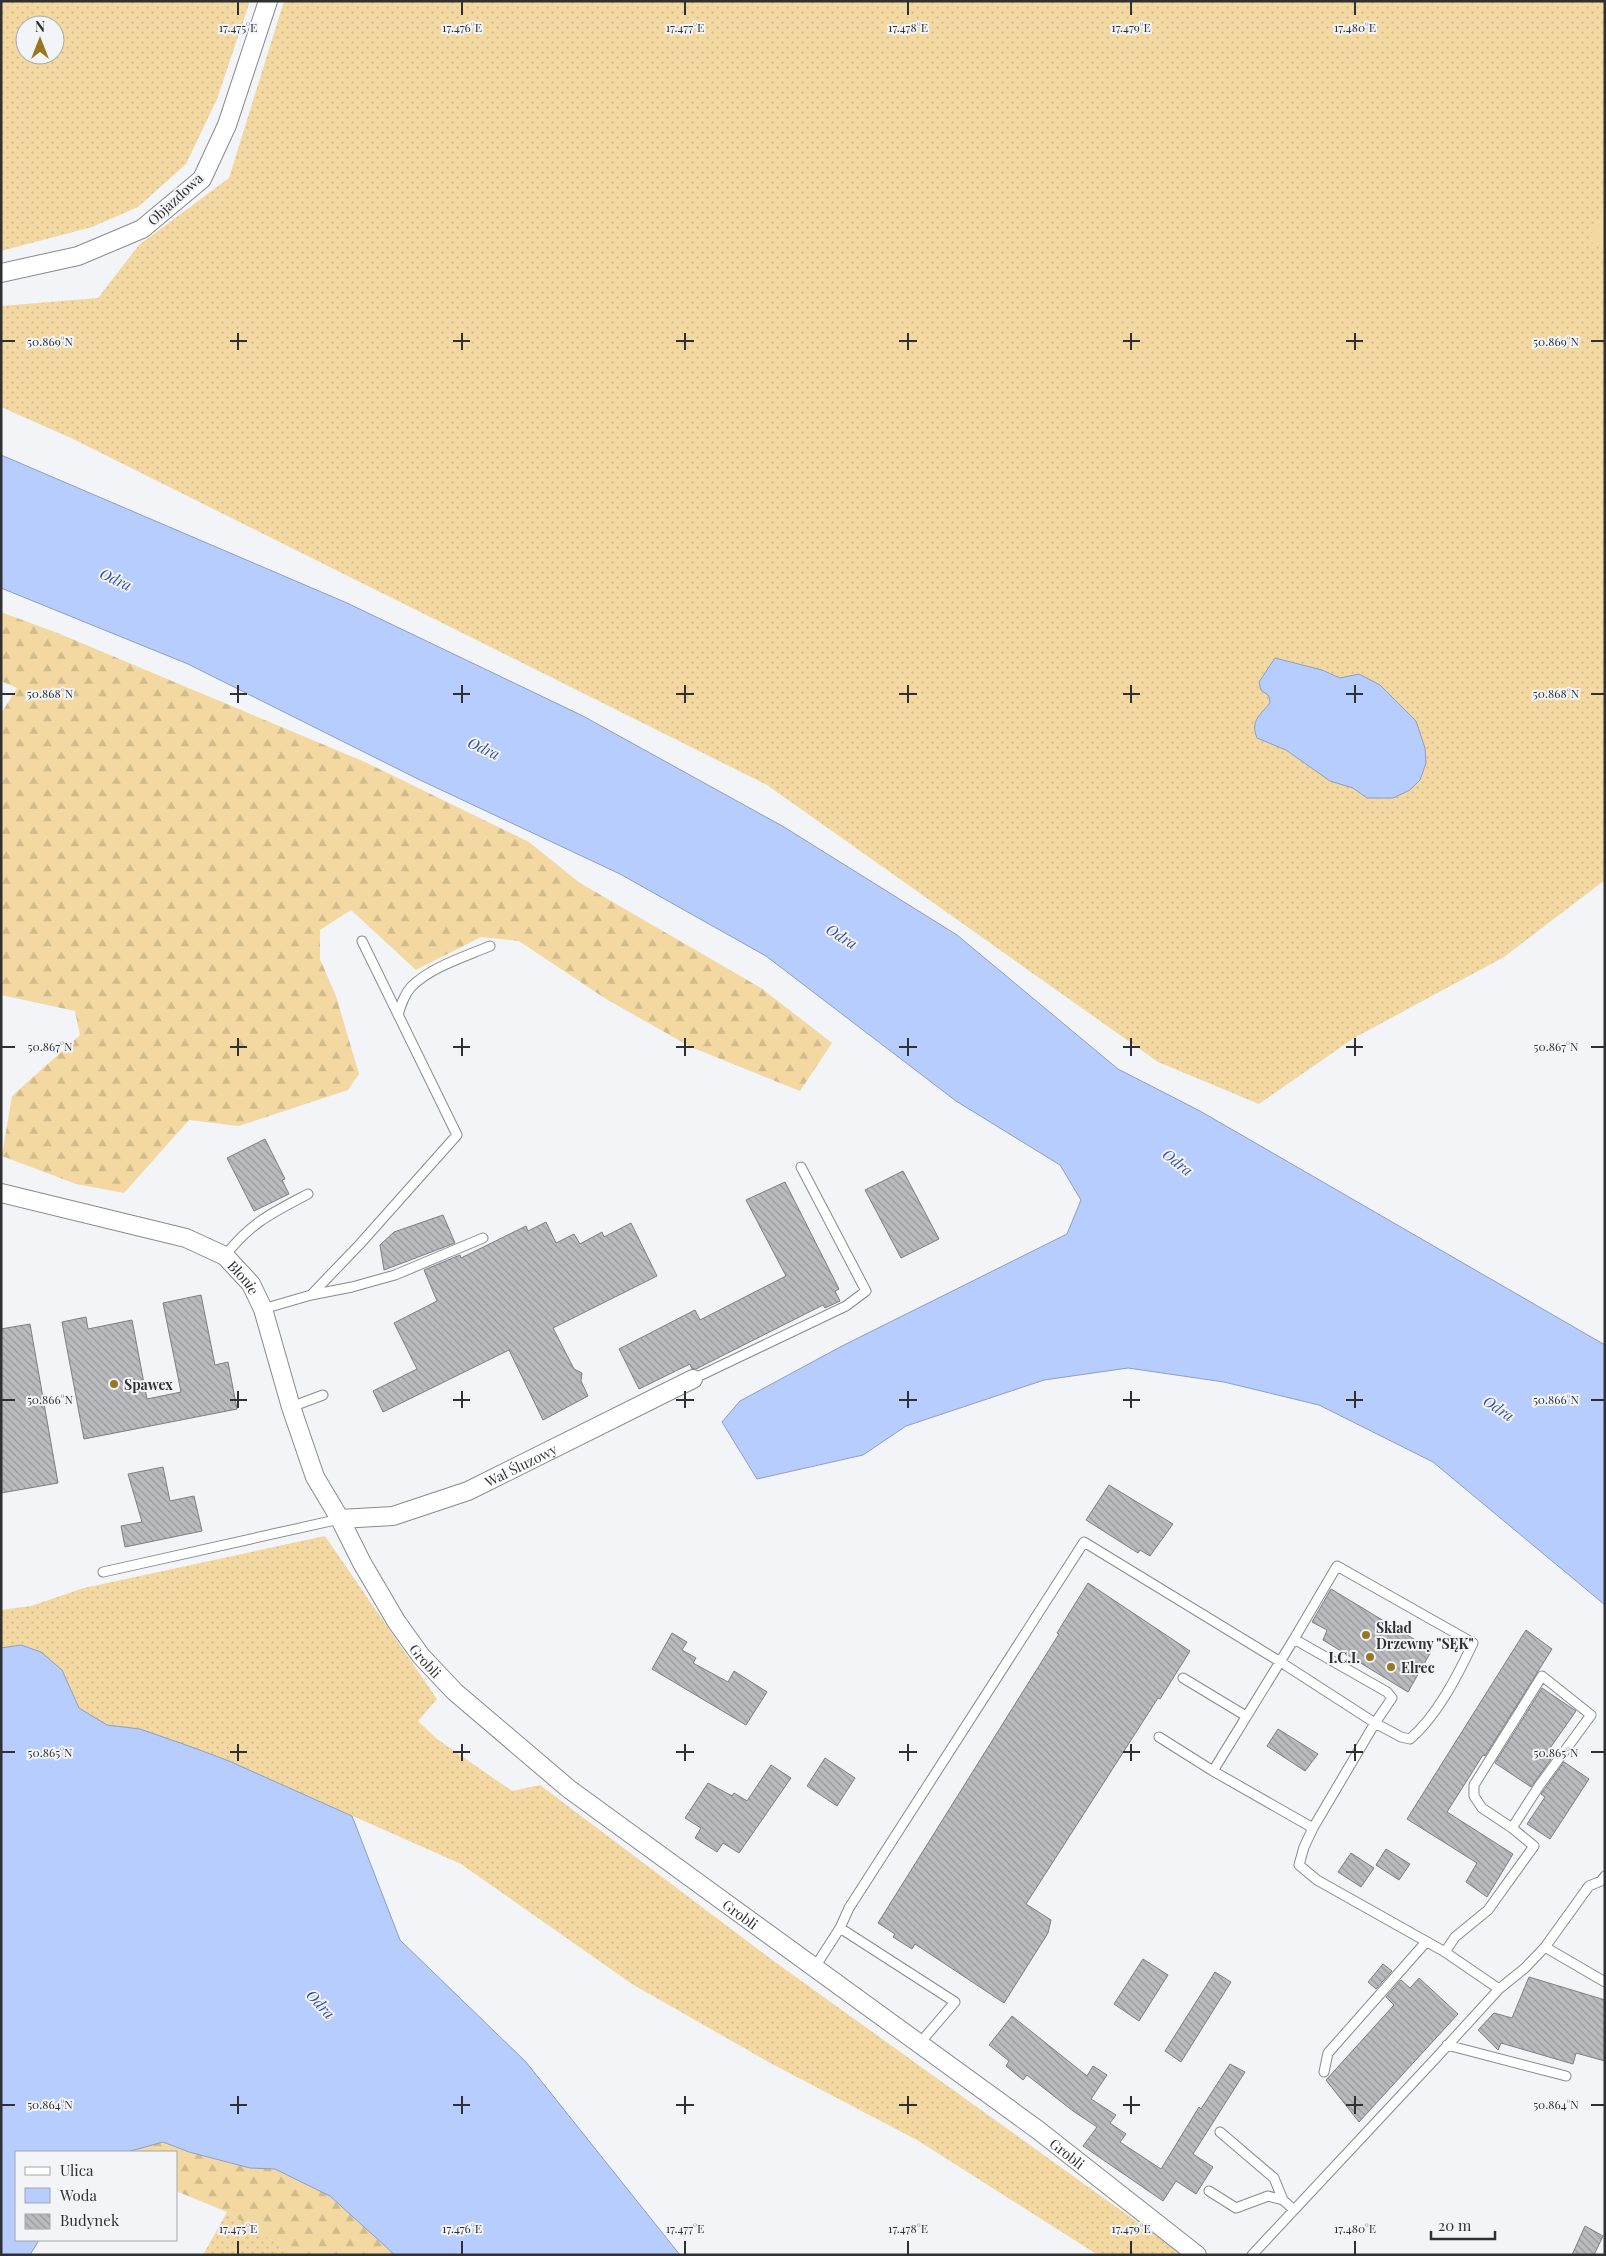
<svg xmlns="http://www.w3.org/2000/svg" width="1606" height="2256" font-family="'Playfair Display',serif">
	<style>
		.grass { fill: url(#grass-dots); fill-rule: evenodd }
		.forest { fill: url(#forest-firs) }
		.green { fill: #f3d9a1 }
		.water { fill: #b6cdfe; stroke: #8e9ec0 }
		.building { fill: url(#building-back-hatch); stroke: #7d7f82 }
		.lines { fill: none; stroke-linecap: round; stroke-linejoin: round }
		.service-casing { stroke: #888a8d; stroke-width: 11 }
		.minor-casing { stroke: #888a8d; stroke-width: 20 }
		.service { stroke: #fff; stroke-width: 9 }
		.minor { stroke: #fff; stroke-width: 18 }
		.ticks { fill: none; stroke: #2f3031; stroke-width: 2 }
		.poi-dot { fill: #997721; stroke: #f2f4f7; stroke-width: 2 }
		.labels { text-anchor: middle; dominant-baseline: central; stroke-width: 4; stroke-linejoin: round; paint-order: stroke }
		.street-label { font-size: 14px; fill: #2f3031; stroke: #f2f4f7 }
		.poi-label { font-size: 14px; font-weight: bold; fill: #2f3031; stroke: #f2f4f7; text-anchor: start }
		.water-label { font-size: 15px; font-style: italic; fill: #35529b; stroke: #f2f4f7 }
		.ticks-label { font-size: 12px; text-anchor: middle; fill: #2f3031; stroke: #f2f4f7; stroke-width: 4; stroke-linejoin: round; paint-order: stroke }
	</style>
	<defs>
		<pattern id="grass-dots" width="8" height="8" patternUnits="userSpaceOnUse" patternTransform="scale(1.25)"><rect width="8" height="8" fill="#f3d9a1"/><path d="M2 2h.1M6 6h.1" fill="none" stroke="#d1bb8b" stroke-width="1.8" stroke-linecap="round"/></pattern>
		<pattern id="forest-firs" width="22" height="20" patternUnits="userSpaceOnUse" patternTransform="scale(1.25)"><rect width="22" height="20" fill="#f3d9a1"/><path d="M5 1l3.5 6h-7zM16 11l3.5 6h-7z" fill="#d1bb8b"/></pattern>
		<pattern id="building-back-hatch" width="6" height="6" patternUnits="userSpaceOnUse" patternTransform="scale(1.25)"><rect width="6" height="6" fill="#b9bbbe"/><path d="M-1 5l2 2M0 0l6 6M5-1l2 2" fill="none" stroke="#97989b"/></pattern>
	</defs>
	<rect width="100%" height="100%" fill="#f2f4f7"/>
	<path class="grass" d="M 1,1 L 250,1 L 217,99 L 186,164 L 138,207 L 92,227 L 1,251 ZM 25,25 L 55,25 L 55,55 L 25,55 Z
		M 284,1 L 1605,1 L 1605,880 L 1504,957 L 1354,1038 L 1259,1104 L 1158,1062 L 767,785 L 71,438 L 1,407 L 1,306 L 98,298 L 139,245 L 229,178 Z
		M 325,1536 L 437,1699 L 418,1721 L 437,1739 L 512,1791 L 540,1785 L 775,1962 L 1183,2255 L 1098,2255 L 917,2140 L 772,2064 L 632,1984 L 461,1864 L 229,1761 L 140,1729 L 107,1725 L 79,1708 L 62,1670 L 21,1645 L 1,1648 L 1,1610 L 31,1606 L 84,1588 Z
		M 227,2212 L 296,2255 L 203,2255 Z"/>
	<path class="forest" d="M 1,612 L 60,634 L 365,762 L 529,842 L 580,883 L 761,988 L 832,1043 L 800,1091 L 691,1047 L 606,999 L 519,941 L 481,937 L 416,970 L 351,910 L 320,930 L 320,959 L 336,996 L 359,1074 L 348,1090 L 239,1126 L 189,1120 L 124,1193 L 76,1184 L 2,1156 L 12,1096 L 80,1035 L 75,1011 L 1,995 L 1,714 L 17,688 L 1,681 Z
		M 163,2142 L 189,2152 L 250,2168 L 275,2168 L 330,2196 L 395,2255 L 295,2255 L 227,2212 L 176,2191 L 176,2152 L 127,2152 Z"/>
	<path class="green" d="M 1605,206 L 1605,248 L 1588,241 Z"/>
	<path class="water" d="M 1,455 L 347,603 L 583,716 L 784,827 L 957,935 L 1118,1069 L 1200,1111 L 1605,1345 L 1605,1605 L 1433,1462 L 1319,1405 L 1224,1382 L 1128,1368 L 1044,1380 L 906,1426 L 863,1455 L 757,1479 L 722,1422 L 740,1401 L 842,1346 L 1067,1234 L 1081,1200 L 1060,1165 L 956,1101 L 766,956 L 620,874 L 420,780 L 188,664 L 1,588 Z
		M 1275,658 L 1322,670 L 1340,678 L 1359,674 L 1380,685 L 1416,721 L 1425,748 L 1426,763 L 1420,780 L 1410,790 L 1393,798 L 1367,798 L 1353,788 L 1330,781 L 1286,750 L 1257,738 C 1250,721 1260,715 1270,703 L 1269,696 L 1261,690 L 1259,682 Z
		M 21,1645 L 41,1652 L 62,1670 L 79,1708 L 107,1725 L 140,1729 L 189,1746 L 229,1761 L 352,1816 L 400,1940 L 526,2062 L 680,2255 L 395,2255 L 330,2196 L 275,2169 L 250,2168 L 189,2152 L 163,2142 L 127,2152 L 16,2152 L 16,2240 L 39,2240 L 30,2255 L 1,2255 L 1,1648 Z"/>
	<path class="building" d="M 265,1139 L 285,1179 L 282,1180 L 289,1194 L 254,1211 L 227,1158 Z
		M 903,1171 L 939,1239 L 901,1258 L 865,1190 Z
		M 785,1182 L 839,1289 L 835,1291 L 840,1301 L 825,1308 L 823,1305 L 696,1369 L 692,1369 L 690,1364 L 639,1389 L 619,1349 L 695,1310 L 700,1320 L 786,1276 L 746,1200 Z
		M 443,1215 L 455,1243 L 384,1270 L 380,1245 L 394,1232 Z
		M 546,1222 L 556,1243 L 574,1234 L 580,1244 L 602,1232 L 604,1237 L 631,1223 L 657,1276 L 553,1328 L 574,1369 L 582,1373 L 581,1381 L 588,1396 L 543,1420 L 509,1350 L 383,1412 L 373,1391 L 417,1369 L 394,1323 L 437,1301 L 424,1270 L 460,1255 L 461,1258 L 526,1226 L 528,1231 Z
		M 201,1295 L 215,1365 L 228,1362 L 237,1409 L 84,1439 L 62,1322 L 86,1317 L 88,1329 L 132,1320 L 147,1399 L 181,1392 L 163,1303 Z
		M 30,1324 L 58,1483 L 1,1493 L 1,1329 Z
		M 163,1467 L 170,1501 L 194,1496 L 202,1531 L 125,1547 L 121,1526 L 142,1522 L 128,1474 Z
		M 1109,1485 L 1173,1524 L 1150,1556 L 1140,1550 L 1138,1553 L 1086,1520 Z
		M 1088,1583 L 1190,1651 L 1160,1699 L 1158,1698 L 1026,1904 L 1051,1920 L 1048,1933 L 1004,2003 L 915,1944 L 912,1949 L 893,1937 L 895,1934 L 878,1923 L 1059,1634 L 1057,1633 Z
		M 1331,1589 L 1432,1650 L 1408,1692 L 1323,1640 L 1327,1630 L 1312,1622 Z
		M 1526,1630 L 1552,1649 L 1485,1756 L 1483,1755 L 1447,1812 L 1513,1854 L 1487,1897 L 1466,1882 L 1477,1863 L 1407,1819 Z
		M 672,1633 L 687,1642 L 682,1650 L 696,1658 L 693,1663 L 728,1682 L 734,1671 L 767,1692 L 746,1725 L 652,1669 Z
		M 1542,1688 L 1576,1711 L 1548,1751 L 1554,1755 L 1531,1787 L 1495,1763 Z
		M 1278,1729 L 1318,1754 L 1305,1771 L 1267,1746 Z
		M 825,1758 L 855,1778 L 837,1806 L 807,1786 Z
		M 1564,1762 L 1589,1779 L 1550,1839 L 1527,1824 L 1545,1797 L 1541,1794 Z
		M 771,1765 L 791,1778 L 739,1853 L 723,1843 L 717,1852 L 695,1838 L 701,1828 L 685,1818 L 708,1783 L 732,1796 L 734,1793 L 747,1801 Z
		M 1386,1849 L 1410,1864 L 1399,1880 L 1376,1865 Z
		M 1351,1853 L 1374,1868 L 1361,1887 L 1338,1872 Z
		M 1143,1959 L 1168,1975 L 1139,2021 L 1114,2004 Z
		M 1383,1964 L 1392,1971 L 1376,1989 L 1368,1982 Z
		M 1215,1972 L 1231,1982 L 1181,2062 L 1165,2051 Z
		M 1529,1977 L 1605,2000 L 1605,2061 L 1576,2053 L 1573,2064 L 1501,2043 L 1498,2050 L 1478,2030 L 1494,2013 L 1512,2018 Z
		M 1419,1978 L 1458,2014 L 1359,2122 L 1326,2080 L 1394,2005 L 1386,1997 L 1401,1980 L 1410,1988 Z
		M 1012,2016 L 1087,2076 L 1093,2066 L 1107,2075 L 1091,2099 L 1116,2115 L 1110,2123 L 1126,2134 L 1120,2142 L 1161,2169 L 1199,2107 L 1201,2109 L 1230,2064 L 1245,2072 L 1193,2154 L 1213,2167 L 1196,2194 L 1176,2181 L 1163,2201 L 1083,2146 L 1097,2127 L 1073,2111 L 1027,2075 L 1023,2080 L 1006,2066 L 1009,2061 L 989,2045 Z
		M 1585,2226 L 1603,2236 L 1594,2255 L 1572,2255 Z"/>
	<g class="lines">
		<g class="service-casing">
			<path id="service" d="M 398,1015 C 401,1005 404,995 411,987 C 431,967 464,957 490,946
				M 225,1256 C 250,1223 272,1213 308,1194
				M 311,1295 L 352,1287 L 395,1275 L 483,1238
				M 263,1309 L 311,1295 L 360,1244 L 457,1135 L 362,941
				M 693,1379 L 846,1306 L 866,1291 L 801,1167
				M 291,1407 L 323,1395
				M 103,1572 L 340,1519
				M 1183,1678 L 1246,1716
				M 1159,1737 L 1213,1771 L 1294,1639 L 1387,1692 L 1392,1698 L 1375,1723 L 1401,1737 L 1410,1739 C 1437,1716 1458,1675 1473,1643 L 1337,1566 L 1294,1639
				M 1213,1771 L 1313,1828
				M 840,1928 L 955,2002 L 919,2044
				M 1545,1947 L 1605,1982
				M 1445,1952 L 1455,1937 L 1488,1910 L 1534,1846 L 1512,1828 L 1482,1808 L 1474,1796 L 1474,1785 L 1542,1676 L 1591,1715 L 1539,1786 L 1512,1828
				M 815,1967 L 840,1928 L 849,1908 L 1084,1542 L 1279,1661 L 1375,1723 L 1313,1828 L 1304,1847 L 1299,1865 L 1317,1880 L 1445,1952 L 1499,1989 L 1436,2058 L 1252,2255
				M 1499,1989 L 1525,1968 L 1545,1947 L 1589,1886 L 1601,1881 L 1605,1876
				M 1447,2045 L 1566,2076
				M 1324,2072 L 1328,2053 L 1426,1942
				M 1220,2132 L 1274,2178 L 1283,2200 L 1294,2210
				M 1209,2191 L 1236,2208 L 1268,2196 L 1283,2200"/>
		</g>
		<g class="minor-casing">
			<g id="minor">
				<path d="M 1,273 L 78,256 L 142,229 L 202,179 L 227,125 L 268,1"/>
				<path id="s1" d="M 1,1193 L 186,1238 L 225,1256 L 251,1284 L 263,1309 L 291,1407 L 315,1477 L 340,1519 L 362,1563 L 396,1621 L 421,1656 L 455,1692 L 569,1789 L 1038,2130 L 1197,2255"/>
				<path id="s2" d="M 340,1519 L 393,1516 L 468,1491 L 693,1379"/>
			</g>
		</g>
		<use href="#service" class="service"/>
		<use href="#minor" class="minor"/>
	</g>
	<path class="ticks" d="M 238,2 L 238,15M 462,2 L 462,15M 685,2 L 685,15M 908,2 L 908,15M 1131,2 L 1131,15M 1355,2 L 1355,15M 238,333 L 238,350M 462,333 L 462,350M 685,333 L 685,350M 908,333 L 908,350M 1131,333 L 1131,350M 1355,333 L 1355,350M 2,341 L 15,341M 230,341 L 247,341M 453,341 L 470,341M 676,341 L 694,341M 899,341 L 917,341M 1123,341 L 1140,341M 1346,341 L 1363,341M 1591,341 L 1604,341M 238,685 L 238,703M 462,685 L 462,703M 685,685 L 685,703M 908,685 L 908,703M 1131,685 L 1131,703M 1355,685 L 1355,703M 2,694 L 15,694M 230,694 L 247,694M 453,694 L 470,694M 676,694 L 694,694M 899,694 L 917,694M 1123,694 L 1140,694M 1346,694 L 1363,694M 1591,694 L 1604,694M 238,1038 L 238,1056M 462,1038 L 462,1056M 685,1038 L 685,1056M 908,1038 L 908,1056M 1131,1038 L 1131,1056M 1355,1038 L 1355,1056M 2,1047 L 15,1047M 230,1047 L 247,1047M 453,1047 L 470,1047M 676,1047 L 694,1047M 899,1047 L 917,1047M 1123,1047 L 1140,1047M 1346,1047 L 1363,1047M 1591,1047 L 1604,1047M 238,1391 L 238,1408M 462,1391 L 462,1408M 685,1391 L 685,1408M 908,1391 L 908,1408M 1131,1391 L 1131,1408M 1355,1391 L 1355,1408M 2,1400 L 15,1400M 230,1400 L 247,1400M 453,1400 L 470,1400M 676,1400 L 694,1400M 899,1400 L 917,1400M 1123,1400 L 1140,1400M 1346,1400 L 1363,1400M 1591,1400 L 1604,1400M 238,1744 L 238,1761M 462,1744 L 462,1761M 685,1744 L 685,1761M 908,1744 L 908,1761M 1131,1744 L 1131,1761M 1355,1744 L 1355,1761M 2,1752 L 15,1752M 230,1752 L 247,1752M 453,1752 L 470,1752M 676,1752 L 694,1752M 899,1752 L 917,1752M 1123,1752 L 1140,1752M 1346,1752 L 1363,1752M 1591,1752 L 1604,1752M 238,2096 L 238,2114M 462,2096 L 462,2114M 685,2096 L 685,2114M 908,2096 L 908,2114M 1131,2096 L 1131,2114M 1355,2096 L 1355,2114M 2,2105 L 15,2105M 230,2105 L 247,2105M 453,2105 L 470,2105M 676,2105 L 694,2105M 899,2105 L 917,2105M 1123,2105 L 1140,2105M 1346,2105 L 1363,2105M 1591,2105 L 1604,2105M 238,2241 L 238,2254M 462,2241 L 462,2254M 685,2241 L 685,2254M 908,2241 L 908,2254M 1131,2241 L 1131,2254M 1355,2241 L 1355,2254"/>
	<g class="poi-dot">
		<circle cx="114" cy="1384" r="5"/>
		<circle cx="1366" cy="1635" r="5"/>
		<circle cx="1370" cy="1657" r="5"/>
		<circle cx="1391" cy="1667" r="5"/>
	</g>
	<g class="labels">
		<g class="street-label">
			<text transform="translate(175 199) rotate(-43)">Objazdowa</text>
			<text stroke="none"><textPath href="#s1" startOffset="262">Błonie</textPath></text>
			<text stroke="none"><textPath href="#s2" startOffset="191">Wał Śluzowy</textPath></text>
			<text stroke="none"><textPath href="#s1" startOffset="690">Grobli</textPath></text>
			<text stroke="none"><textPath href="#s1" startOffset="1095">Grobli</textPath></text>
			<text stroke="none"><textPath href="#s1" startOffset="1500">Grobli</textPath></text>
		</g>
		<g class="poi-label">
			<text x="124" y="1384">Spawex</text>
			<text x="1376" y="1627">Skład<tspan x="1376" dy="16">Drzewny "SĘK"</tspan></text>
			<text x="1360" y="1657" text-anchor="end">I.C.I.</text>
			<text x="1401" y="1667">Elrec</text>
		</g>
		<g class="water-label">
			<text transform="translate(116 579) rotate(25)">Odra</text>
			<text transform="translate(484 748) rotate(25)">Odra</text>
			<text transform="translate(842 936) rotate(32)">Odra</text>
			<text transform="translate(1178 1162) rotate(38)">Odra</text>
			<text transform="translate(1499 1408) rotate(34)">Odra</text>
			<text transform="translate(321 2004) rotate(47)">Odra</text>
		</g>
	</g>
	<g class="ticks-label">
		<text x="238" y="32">17.475°E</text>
		<text x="462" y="32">17.476°E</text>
		<text x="685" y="32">17.477°E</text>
		<text x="908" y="32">17.478°E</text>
		<text x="1131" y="32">17.479°E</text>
		<text x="1355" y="32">17.480°E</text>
		<text x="50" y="346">50.869°N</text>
		<text x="1556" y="346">50.869°N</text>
		<text x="50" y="698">50.868°N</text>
		<text x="1556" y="698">50.868°N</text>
		<text x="50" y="1051">50.867°N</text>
		<text x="1556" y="1051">50.867°N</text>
		<text x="50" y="1404">50.866°N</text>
		<text x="1556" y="1404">50.866°N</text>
		<text x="50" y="1757">50.865°N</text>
		<text x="1556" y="1757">50.865°N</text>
		<text x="50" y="2109">50.864°N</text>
		<text x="1556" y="2109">50.864°N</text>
		<text x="238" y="2233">17.475°E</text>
		<text x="462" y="2233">17.476°E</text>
		<text x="685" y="2233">17.477°E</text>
		<text x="908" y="2233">17.478°E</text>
		<text x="1131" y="2233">17.479°E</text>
		<text x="1355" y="2233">17.480°E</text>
	</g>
	<rect width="1606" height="2256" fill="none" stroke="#2f3031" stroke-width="5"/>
	<rect x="15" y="2151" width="162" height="90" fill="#f2f4f7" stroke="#a4a6a8"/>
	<rect x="25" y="2167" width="25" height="8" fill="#ffffff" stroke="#a4a6a8"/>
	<text x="60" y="2176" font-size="15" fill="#2f3031">Ulica</text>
	<rect x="25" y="2188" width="25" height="15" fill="#b6cdfe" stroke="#a4a6a8"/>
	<text x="60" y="2201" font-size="15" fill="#2f3031">Woda</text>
	<rect x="25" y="2214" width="25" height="15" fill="url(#building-back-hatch)" stroke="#a4a6a8"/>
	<text x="60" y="2226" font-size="15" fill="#2f3031">Budynek</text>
	<g transform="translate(40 40)"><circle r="24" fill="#f2f4f7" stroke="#a4a6a8"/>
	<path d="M0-4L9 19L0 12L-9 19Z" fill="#997721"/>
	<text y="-8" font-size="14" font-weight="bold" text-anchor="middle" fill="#2f3031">N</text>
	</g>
	<path d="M1431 2231v8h64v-8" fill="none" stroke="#2f3031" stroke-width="2.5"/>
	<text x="1438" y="2231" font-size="15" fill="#2f3031" stroke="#f2f4f7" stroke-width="4" paint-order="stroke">20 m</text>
</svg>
